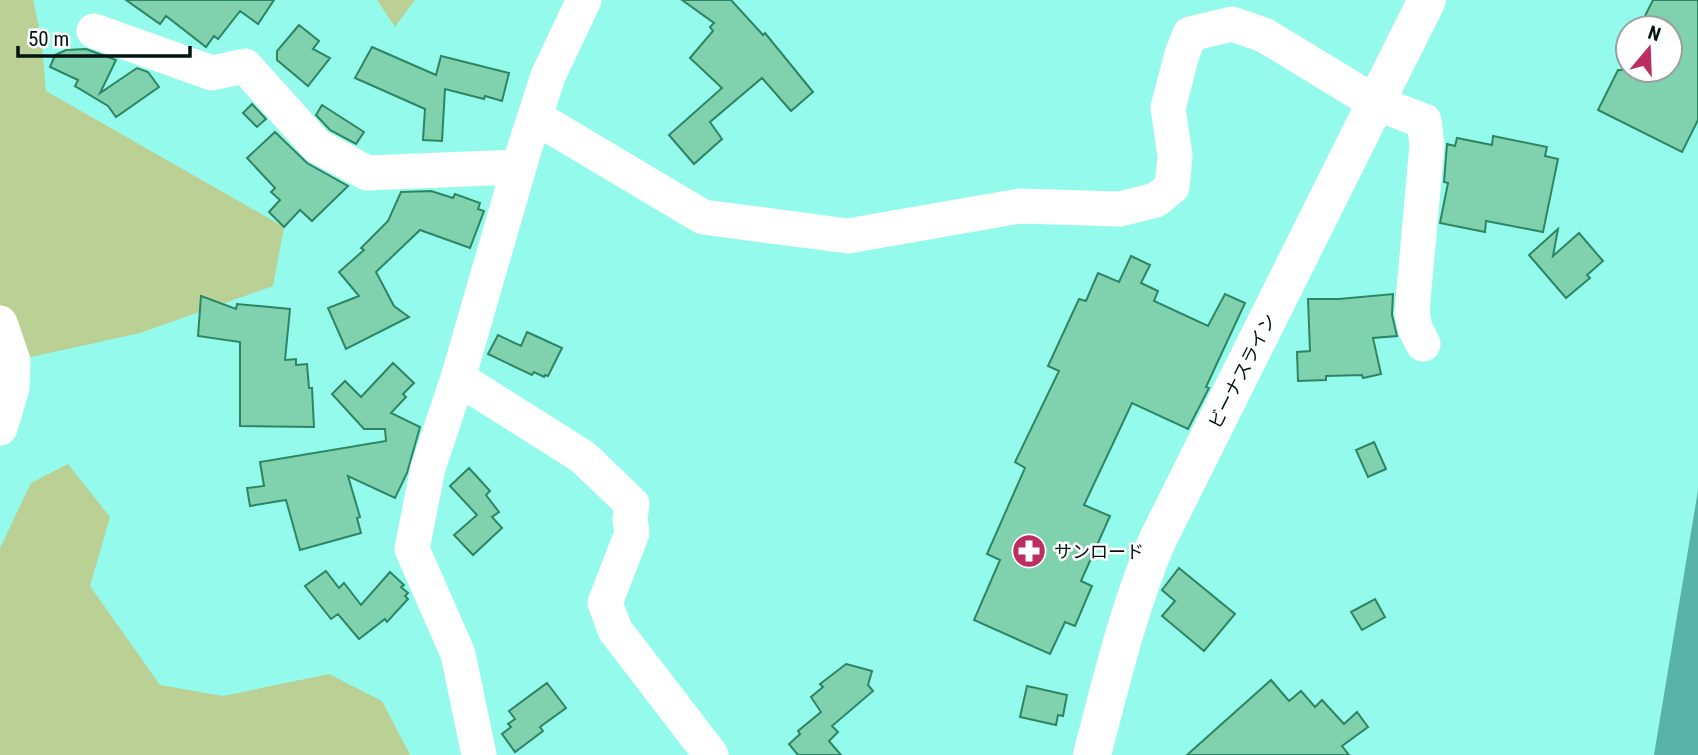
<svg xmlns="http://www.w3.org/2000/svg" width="1698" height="755" font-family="'Roboto Condensed','Noto Sans JP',sans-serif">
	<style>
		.green { fill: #bbd094 }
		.water { fill: #58b2a6 }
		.building { fill: #7fd2ad; stroke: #2e8563; stroke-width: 2 }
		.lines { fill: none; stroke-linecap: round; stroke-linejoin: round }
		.minor { stroke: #fff; stroke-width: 35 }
		.major { stroke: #fff; stroke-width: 38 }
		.labels { text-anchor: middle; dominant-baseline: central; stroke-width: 5; stroke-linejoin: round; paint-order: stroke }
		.street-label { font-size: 18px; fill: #011411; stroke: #fff }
		.poi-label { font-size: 18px; fill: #011411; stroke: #fff; text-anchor: start }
	</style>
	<rect width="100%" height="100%" fill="#94faeb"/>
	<path class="green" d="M 0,0 L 33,0 L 41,36 L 46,91 L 284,227 L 273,286 L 140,333 L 13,361 L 0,373 Z
		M 377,0 L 415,0 L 395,27 Z
		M 68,464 L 110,517 L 90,586 L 160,685 L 223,696 L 329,674 L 382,701 L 410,755 L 0,755 L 0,548 L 31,483 Z"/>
	<path class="water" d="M 1698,490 L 1698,755 L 1654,755 Z"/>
	<path class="building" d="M 126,0 L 274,0 L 258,24 L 240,11 L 218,39 L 214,36 L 206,47 L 166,16 L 160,24 Z
		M 682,0 L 731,0 L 763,35 L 765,33 L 813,92 L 791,111 L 762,78 L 710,122 L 722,139 L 694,164 L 669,135 L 722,88 L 690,58 L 713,31 L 710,27 L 714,23 Z
		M 1653,0 L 1698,0 L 1698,120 L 1682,152 L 1598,110 L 1618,70 L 1670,70 L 1670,28 L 1639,28 Z
		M 299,25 L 319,41 L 313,49 L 330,58 L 308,86 L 277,60 L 277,51 Z
		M 372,47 L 436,75 L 441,56 L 509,73 L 502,101 L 485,96 L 484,99 L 445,89 L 442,141 L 423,140 L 425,109 L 355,78 Z
		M 86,49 L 116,60 L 100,93 L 137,68 L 148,72 L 159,87 L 116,117 L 108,106 L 75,86 L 78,80 L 50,67 L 55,55 L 66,50 Z
		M 252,104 L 266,119 L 257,127 L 243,113 Z
		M 322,105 L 364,132 L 356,144 L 330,130 L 316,115 Z
		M 275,132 L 307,163 L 348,186 L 312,221 L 300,210 L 284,227 L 269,212 L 280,200 L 271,192 L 275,188 L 247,158 Z
		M 1493,136 L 1547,147 L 1545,156 L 1558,159 L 1543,232 L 1486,221 L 1485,232 L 1440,223 L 1448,183 L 1444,182 L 1447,144 L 1455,146 L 1457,138 L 1492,145 Z
		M 431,191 L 453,198 L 455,194 L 480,203 L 478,209 L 484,211 L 470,248 L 420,230 L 376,272 L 394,306 L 409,317 L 346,349 L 328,308 L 359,296 L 339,272 L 364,250 L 361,248 L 388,221 L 401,192 Z
		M 1558,229 L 1553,256 L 1579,233 L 1603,261 L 1587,275 L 1590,278 L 1566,298 L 1529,255 Z
		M 1131,256 L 1150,265 L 1141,283 L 1158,291 L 1154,301 L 1208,326 L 1225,294 L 1245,303 L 1206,387 L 1209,388 L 1188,429 L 1132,403 L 1084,505 L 1110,516 L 1081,581 L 1092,586 L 1075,626 L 1065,622 L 1050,654 L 974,620 L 1000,560 L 987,554 L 1025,468 L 1015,462 L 1059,371 L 1048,366 L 1079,299 L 1086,301 L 1098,273 L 1119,282 Z
		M 1393,294 L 1392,315 L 1397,336 L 1373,338 L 1381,374 L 1363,378 L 1362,375 L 1326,376 L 1326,380 L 1298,381 L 1297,352 L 1310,351 L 1308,299 L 1339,299 Z
		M 201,296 L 236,309 L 237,304 L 290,309 L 285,360 L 296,359 L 296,365 L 307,364 L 309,388 L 312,388 L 314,427 L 240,426 L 240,342 L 198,336 Z
		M 527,332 L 562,348 L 548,376 L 545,375 L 544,377 L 534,372 L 532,375 L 488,354 L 498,335 L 521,346 Z
		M 393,363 L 414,383 L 403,394 L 406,397 L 391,413 L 420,427 L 407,473 L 395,498 L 348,476 L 360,517 L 357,518 L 361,533 L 300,550 L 286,500 L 250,506 L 247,488 L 264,486 L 260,462 L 386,441 L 385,429 L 364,429 L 332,394 L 345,381 L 361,397 Z
		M 1374,442 L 1386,469 L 1368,477 L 1356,450 Z
		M 469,468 L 490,491 L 486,495 L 499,512 L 492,517 L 502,528 L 473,555 L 454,535 L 477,515 L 450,486 Z
		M 1179,568 L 1235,614 L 1204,651 L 1162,616 L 1175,601 L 1162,590 Z
		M 326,571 L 339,588 L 344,583 L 361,605 L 390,572 L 404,585 L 401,587 L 408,593 L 405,596 L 408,599 L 387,622 L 385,619 L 359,639 L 338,614 L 331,619 L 305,586 Z
		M 1375,599 L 1385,617 L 1362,630 L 1351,612 Z
		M 846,664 L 872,671 L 868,685 L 873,691 L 832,726 L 838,732 L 829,741 L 841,755 L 798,755 L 789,744 L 800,734 L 798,731 L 821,712 L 811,697 L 823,687 L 820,684 Z
		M 1271,680 L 1289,701 L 1301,691 L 1315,707 L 1322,700 L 1344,724 L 1357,712 L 1368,727 L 1342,746 L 1349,755 L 1187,755 Z
		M 547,683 L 566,708 L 540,727 L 543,731 L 515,752 L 502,734 L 511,727 L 508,724 L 515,719 L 509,711 Z
		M 1027,686 L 1067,695 L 1063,716 L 1058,715 L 1056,725 L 1020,717 Z"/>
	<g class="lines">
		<path class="minor" d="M 94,31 L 212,73 L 245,66 L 317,146 L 367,173 L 519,167
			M 535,117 L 703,217 L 848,236 L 1020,206 L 1120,209 L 1156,200 L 1172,187 L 1175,156 L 1168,108 L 1182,54 L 1190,34 L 1232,24 L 1264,35 L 1376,103 L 1424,121 L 1427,145 L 1412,312 L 1415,328 L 1423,344
			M 0,323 L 13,361 L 12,388 L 0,428
			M 458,378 L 583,457 L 632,504 L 630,519 L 632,533 L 605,603 L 615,630 L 711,755
			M 479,755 L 458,654 L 412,549 L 428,468 L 458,378 L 524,150 L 548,76 L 584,0"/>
		<path class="major" d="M 1092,755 C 1111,682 1128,610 1157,541 L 1427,0"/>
	</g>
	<defs>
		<g id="pharmacy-disc" transform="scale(1.75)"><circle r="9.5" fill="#bb2e62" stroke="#fff"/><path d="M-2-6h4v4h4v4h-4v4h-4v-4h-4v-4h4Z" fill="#fff"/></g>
	</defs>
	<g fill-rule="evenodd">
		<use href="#pharmacy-disc" x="1029" y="551"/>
	</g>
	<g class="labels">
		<g class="street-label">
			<text transform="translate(1242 371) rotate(-63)">ビーナスライン</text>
		</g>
		<g class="poi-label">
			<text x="1054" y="551">サンロード</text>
		</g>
	</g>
	<g transform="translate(1649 49) rotate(19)"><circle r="33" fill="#ffffff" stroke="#99a1a0" stroke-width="2"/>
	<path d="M0-5L12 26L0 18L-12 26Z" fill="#bb2e62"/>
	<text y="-10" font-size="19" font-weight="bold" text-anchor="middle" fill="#011411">N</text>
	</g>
	<path d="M18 46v10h172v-10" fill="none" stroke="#011411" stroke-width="3.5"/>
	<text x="28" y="46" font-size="21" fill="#011411" stroke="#ffffff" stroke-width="5" paint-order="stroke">50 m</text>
</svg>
